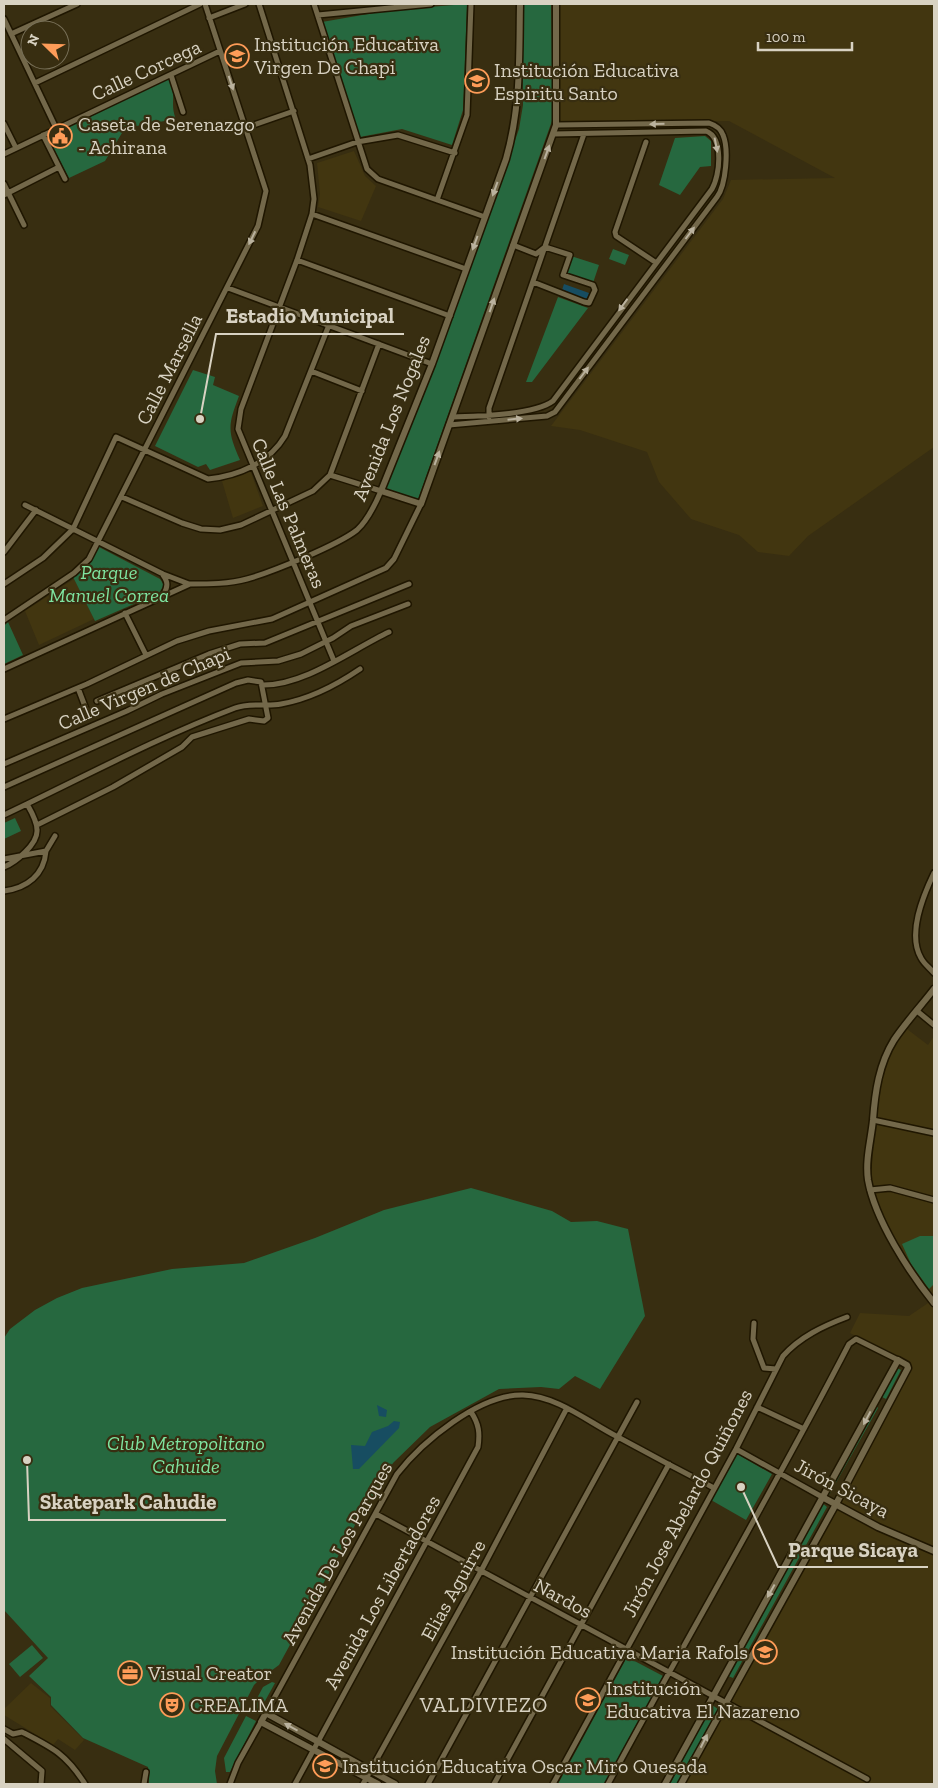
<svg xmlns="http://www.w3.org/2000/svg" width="938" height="1788" font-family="'Zilla Slab',serif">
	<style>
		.built { fill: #423610 }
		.green { fill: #26683f }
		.water { fill: #174d61 }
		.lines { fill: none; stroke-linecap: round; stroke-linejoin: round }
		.minor-casing { stroke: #1f1600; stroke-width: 8 }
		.tertiary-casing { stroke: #1f1600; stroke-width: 9 }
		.minor { stroke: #73684a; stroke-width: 5 }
		.tertiary { stroke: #73684a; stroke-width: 6 }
		.oneway { fill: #bab29e }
		.labels { text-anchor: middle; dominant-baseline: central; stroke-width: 4.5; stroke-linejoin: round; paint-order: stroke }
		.poi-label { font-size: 20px; fill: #d8d2c2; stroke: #382e11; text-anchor: start }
		.street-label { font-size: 20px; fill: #d8d2c2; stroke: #382e11 }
		.park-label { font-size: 20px; font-style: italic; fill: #7fe5a1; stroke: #382e11 }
		.neighbourhood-label { font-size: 21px; letter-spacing: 1px; fill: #d8d2c2; stroke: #382e11 }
		.leader { fill: none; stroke: #d8d2c2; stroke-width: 2 }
		.callout-dot { fill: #d8d2c2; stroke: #382e11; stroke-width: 2 }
		.callout-label { font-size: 21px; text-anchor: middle; font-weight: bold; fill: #d8d2c2; stroke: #382e11; stroke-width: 4.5; stroke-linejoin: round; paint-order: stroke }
	</style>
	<rect width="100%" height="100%" fill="#382e11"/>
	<path class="built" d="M 557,4 L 934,4 L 934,447 L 808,536 L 789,556 L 758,552 L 739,535 L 691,519 L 659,482 L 647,452 L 580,430 L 551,426 L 723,199 L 731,180 L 835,178 L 729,121 L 564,124 L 559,119 Z
		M 354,151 L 365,176 L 376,186 L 361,221 L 318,207 L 320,194 L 317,163 Z
		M 250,470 L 263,506 L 233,518 L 222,481 Z
		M 74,579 L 94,619 L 39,645 L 25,611 Z
		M 907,1029 L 928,1045 L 934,1036 L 934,1784 L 682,1784 L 911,1365 L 850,1333 L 860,1313 L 909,1316 L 934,1299 L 910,1266 L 876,1204 L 870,1170 L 877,1126 L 875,1103 L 883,1071 L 895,1043 Z
		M 31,1683 L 50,1698 L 50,1706 L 84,1740 L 75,1750 L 58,1739 L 53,1745 L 4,1715 L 4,1709 Z"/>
	<path class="green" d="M 467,4 L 463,110 L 452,145 L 402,129 L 360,137 L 322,22 L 391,10 Z
		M 522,4 L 551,4 L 553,118 L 417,502 L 384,490 L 477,249 L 519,129 L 523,105 Z
		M 168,78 C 178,95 169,103 176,119 L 125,128 L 105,161 L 69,178 L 48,138 Z
		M 705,136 L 711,141 L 711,166 L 700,167 L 680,195 L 659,185 L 675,138 Z
		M 613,249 L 629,255 L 625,265 L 609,259 Z
		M 571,256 L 599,265 L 593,283 L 565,274 Z
		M 558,297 L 588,308 L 532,382 L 526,382 Z
		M 193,370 L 215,377 L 213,385 L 239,396 C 228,425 227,431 240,460 L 210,470 L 206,464 L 198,467 L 155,446 Z
		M 99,547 L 160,579 L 164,585 L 159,593 L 95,621 L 73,577 L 90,563 Z
		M 8,622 L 23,655 L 4,664 L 4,626 Z
		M 15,818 L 21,831 L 4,839 L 4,823 Z
		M 471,1188 L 552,1211 L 571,1222 L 597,1221 L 628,1229 L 645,1316 L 600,1389 L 575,1376 L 559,1389 L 541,1387 L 499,1389 L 430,1427 L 393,1463 L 355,1525 L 279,1665 L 260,1679 L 254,1685 L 217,1756 L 215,1771 L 217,1784 L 149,1784 L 148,1767 L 83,1738 L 51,1705 L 51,1697 L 29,1676 L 48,1658 L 4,1610 L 4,1338 L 10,1329 L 35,1310 L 57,1298 L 82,1288 L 172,1269 L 244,1263 L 315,1238 L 384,1210 Z
		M 920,1236 L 934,1236 L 934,1284 L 929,1289 L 911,1264 L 902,1244 Z
		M 897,1368 L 901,1370 L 886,1399 L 882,1397 Z
		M 876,1405 L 878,1408 L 829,1495 L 827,1495 Z
		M 737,1454 L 772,1474 L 746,1520 L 711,1500 Z
		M 821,1502 L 827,1507 L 733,1678 L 728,1676 Z
		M 32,1645 L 43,1658 L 20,1677 L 9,1664 Z
		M 627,1657 L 663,1676 L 604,1784 L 558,1784 Z
		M 272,1682 L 275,1683 L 260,1710 L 253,1706 L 263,1687 Z
		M 712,1705 L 718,1709 L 677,1784 L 670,1784 Z
		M 246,1716 L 256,1721 L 230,1772 L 226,1772 L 224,1758 Z"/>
	<path class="water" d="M 564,284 L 589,293 L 586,302 L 561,293 Z
		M 377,1405 L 387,1410 L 386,1417 L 379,1416 Z
		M 394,1421 L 400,1422 L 399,1428 L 359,1469 L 353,1469 L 351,1445 L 365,1446 L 372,1432 L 388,1426 Z"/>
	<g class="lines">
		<g class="minor-casing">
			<path id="minor" d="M 259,4 L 310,165 L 314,199 L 312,214 L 297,260 L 241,409 L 238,429 L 334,661
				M 314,4 L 367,169 L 378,179 L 485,217
				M 318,15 L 431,4
				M 209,18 L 245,4
				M 4,19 L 56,128
				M 11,34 L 77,4
				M 171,75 L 183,112
				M 35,83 L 200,4
				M 4,124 L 16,148
				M 245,128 L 294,111
				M 43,135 L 65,179
				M 646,142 L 615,232 L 616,236 L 655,262
				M 4,154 L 220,51
				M 308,159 L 357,142 L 398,135 L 455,153
				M 4,184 L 24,225
				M 4,195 L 59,167
				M 437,200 L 467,115 L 471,4
				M 312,214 L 466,269
				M 513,245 L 536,254 L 545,247 L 570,255 L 563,275 L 593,285 L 595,290 L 589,303 L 584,302 L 533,282
				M 297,260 L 450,316
				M 228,288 L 432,364
				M 311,371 L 362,391
				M 452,417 C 478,416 534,415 553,401 L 712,189 C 720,175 724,138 706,131 L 553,134
				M 489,417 L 489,408 L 584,134
				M 449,425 L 547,416 L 555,412 L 717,197 C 726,185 729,149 723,135 C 721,129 715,125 709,123 L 556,125
				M 122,497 L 182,523 L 201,529 L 220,530 L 241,525 L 313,491 L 330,475 L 379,344
				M 25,505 L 163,574 L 189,584
				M 4,552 L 36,510
				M 163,575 C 168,582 168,586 164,594
				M 4,584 L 43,558 L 73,529 L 116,437 L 208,479 C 238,476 269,463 285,436 L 329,325
				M 125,613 L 146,655
				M 4,620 L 74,573 L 89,559 L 258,226 L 266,191 L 205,4
				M 4,669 L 190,584 C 209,584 229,584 247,579 C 272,572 338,545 357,530 C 368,520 375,505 381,491 L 330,475
				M 262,685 C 304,686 351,650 389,632
				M 78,688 L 89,717
				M 97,701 L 209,654 L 240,644 L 265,643 L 409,584
				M 4,719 L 87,684 L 177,641 L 209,631 L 272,619 L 386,568 L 394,559 L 421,504
				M 4,764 L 127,711 L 162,694 L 241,663 L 278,661 L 301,654 L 333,638 L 351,626 L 408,604
				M 4,787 L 236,683 L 248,680 L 261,682 L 268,718 L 264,721 L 249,719 L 192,737 L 182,747 L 113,787 L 37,825
				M 4,815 C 80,779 156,738 235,708 C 250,702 265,707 281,704 C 310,699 335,686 360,669
				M 4,859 L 46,851 L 55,836
				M 4,867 C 16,862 38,844 37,830 C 37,821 31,811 27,804
				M 934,873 C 923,896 907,934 921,958 C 924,964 930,968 934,973
				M 4,891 C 27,888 44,875 46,851
				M 917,1011 L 934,1025
				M 873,1120 L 934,1133
				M 870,1190 L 890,1188 L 934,1200
				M 754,1323 L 753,1339 L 764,1368 L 776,1369
				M 757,1407 L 804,1429
				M 736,1449 L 824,1498
				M 376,1514 L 867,1779
				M 266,1713 L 397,1474 C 422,1442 479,1394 523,1395 C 557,1396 587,1421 616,1436 C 649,1454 681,1471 714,1488
				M 4,1729 L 13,1734 L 22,1732 C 53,1748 66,1754 85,1784
				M 4,1739 L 42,1771 L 41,1784
				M 144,1784 L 146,1772
				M 230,1784 L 238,1763 L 261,1722
				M 295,1784 L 478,1447 C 480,1433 479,1424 471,1412
				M 363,1784 L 481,1571 L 567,1408
				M 428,1784 L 637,1402
				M 494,1784 L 669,1464
				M 553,1784 L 736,1449 L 783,1356 C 800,1337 823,1326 847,1317
				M 608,1784 C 687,1637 772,1493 849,1344 L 856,1339 L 898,1360"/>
		</g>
		<g class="tertiary-casing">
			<path id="tertiary" d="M 520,4 C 519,58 521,107 506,159 L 432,364 L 381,491 L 421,504 L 556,125 L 556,4
				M 934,989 C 921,1006 906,1022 894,1040 C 879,1064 875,1092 873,1120 C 871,1140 865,1160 868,1180 C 875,1220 909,1272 934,1303
				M 824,1498 L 878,1527 L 934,1551
				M 378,1784 L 261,1722 L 266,1713 L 395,1784
				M 665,1784 L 898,1360 L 907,1365 L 908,1368 L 836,1504 L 681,1784"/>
		</g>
		<use href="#minor" class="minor"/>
		<use href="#tertiary" class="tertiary"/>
	</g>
	<defs><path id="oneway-solid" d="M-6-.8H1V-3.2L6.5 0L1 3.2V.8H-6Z" transform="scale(1.25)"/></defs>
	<g class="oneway">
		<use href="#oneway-solid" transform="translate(231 83) rotate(72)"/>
		<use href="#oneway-solid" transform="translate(657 124) rotate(179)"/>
		<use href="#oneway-solid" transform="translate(716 145) rotate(79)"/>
		<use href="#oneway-solid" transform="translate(547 152) rotate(-70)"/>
		<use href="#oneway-solid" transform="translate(495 189) rotate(110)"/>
		<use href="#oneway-solid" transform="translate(690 233) rotate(-53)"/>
		<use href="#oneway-solid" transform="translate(252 238) rotate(116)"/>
		<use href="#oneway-solid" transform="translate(475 243) rotate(110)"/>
		<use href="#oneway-solid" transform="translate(492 305) rotate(-71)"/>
		<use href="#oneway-solid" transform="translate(623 305) rotate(126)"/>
		<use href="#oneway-solid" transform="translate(584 373) rotate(-53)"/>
		<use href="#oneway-solid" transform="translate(515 419) rotate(-6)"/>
		<use href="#oneway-solid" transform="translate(437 458) rotate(-70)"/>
		<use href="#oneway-solid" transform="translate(867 1418) rotate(118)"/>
		<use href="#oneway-solid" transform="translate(771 1591) rotate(119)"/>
		<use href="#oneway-solid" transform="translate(291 1727) rotate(-151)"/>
		<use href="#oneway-solid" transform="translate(704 1741) rotate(-63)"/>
	</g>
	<defs>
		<g id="school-ring" transform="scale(1.25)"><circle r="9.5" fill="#382e11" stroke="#fe9c58" stroke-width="1.5"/><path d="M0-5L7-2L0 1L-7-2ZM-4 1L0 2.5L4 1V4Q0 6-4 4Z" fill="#fe9c58"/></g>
		<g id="civic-ring" transform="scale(1.25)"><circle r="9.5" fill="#382e11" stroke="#fe9c58" stroke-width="1.5"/><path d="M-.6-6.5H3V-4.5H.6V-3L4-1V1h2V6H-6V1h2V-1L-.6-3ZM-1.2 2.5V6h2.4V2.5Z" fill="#fe9c58"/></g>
		<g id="office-ring" transform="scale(1.25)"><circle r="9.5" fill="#382e11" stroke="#fe9c58" stroke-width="1.5"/><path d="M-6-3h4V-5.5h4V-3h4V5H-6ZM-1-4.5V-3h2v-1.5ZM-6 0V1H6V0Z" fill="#fe9c58"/></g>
		<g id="theatre-ring" transform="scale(1.25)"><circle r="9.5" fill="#382e11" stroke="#fe9c58" stroke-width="1.5"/><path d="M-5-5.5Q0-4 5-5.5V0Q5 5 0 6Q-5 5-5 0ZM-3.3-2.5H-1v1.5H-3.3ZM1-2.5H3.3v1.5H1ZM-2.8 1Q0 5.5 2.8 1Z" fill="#fe9c58"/></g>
	</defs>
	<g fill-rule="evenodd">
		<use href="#school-ring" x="237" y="56"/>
		<use href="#school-ring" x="477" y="81"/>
		<use href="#civic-ring" x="60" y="136"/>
		<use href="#school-ring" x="765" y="1652"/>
		<use href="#office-ring" x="130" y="1673"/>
		<use href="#school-ring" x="588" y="1700"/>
		<use href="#theatre-ring" x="172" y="1705"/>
		<use href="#school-ring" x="325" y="1766"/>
	</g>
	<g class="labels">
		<g class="poi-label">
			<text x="254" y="44">Institución Educativa<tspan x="254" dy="23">Virgen De Chapi</tspan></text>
			<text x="494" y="70">Institución Educativa<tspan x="494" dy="23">Espiritu Santo</tspan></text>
			<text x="78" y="124">Caseta de Serenazgo<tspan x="78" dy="23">- Achirana</tspan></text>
			<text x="748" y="1652" text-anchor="end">Institución Educativa Maria Rafols</text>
			<text x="148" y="1673">Visual Creator</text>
			<text x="606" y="1688">Institución<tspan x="606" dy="23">Educativa El Nazareno</tspan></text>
			<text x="190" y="1705">CREALIMA</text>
			<text x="342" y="1766">Institución Educativa Oscar Miro Quesada</text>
		</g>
		<g class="street-label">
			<text transform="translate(146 70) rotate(-25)">Calle Corcega</text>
			<text transform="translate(169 369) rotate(-63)">Calle Marsella</text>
			<text transform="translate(391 418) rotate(-68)">Avenida Los Nogales</text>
			<text transform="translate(289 513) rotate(67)">Calle Las Palmeras</text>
			<text transform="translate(144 688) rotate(-23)">Calle Virgen de Chapi</text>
			<text transform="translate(842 1488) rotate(28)">Jirón Sicaya</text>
			<text transform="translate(687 1503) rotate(-62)">Jirón Jose Abelardo Quiñones</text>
			<text transform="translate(337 1553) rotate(-61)">Avenida De Los Parques</text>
			<text transform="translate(453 1590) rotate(-61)">Elias Aguirre</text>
			<text transform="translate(382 1592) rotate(-61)">Avenida Los Libertadores</text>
			<text transform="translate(563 1598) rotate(28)">Nardos</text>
		</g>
		<g class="park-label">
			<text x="109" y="572">Parque<tspan x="109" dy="23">Manuel Correa</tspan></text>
			<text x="186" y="1443">Club Metropolitano<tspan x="186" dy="23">Cahuide</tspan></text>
		</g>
		<g class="neighbourhood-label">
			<text x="484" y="1704">VALDIVIEZO</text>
		</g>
	</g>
	<path class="leader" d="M200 419L216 334H404M27 1460L29 1520H226M741 1487L778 1567H928"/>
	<g class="callout-dot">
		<circle cx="200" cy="419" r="5"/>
		<circle cx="27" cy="1460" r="5"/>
		<circle cx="741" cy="1487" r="5"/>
	</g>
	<g class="callout-label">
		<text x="310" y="323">Estadio Municipal</text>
		<text x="128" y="1509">Skatepark Cahudie</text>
		<text x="853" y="1557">Parque Sicaya</text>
	</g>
	<rect width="938" height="1788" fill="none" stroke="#d8d2c2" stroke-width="10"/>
	<g transform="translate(45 45) rotate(293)"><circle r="24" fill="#382e11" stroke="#787058"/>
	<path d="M0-4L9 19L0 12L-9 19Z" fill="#fe9c58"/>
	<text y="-8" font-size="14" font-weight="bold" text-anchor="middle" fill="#d8d2c2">N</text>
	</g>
	<path d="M758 42v8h94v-8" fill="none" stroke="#d8d2c2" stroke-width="2.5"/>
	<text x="766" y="42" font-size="15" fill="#d8d2c2" stroke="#382e11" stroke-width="4" paint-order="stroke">100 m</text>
</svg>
